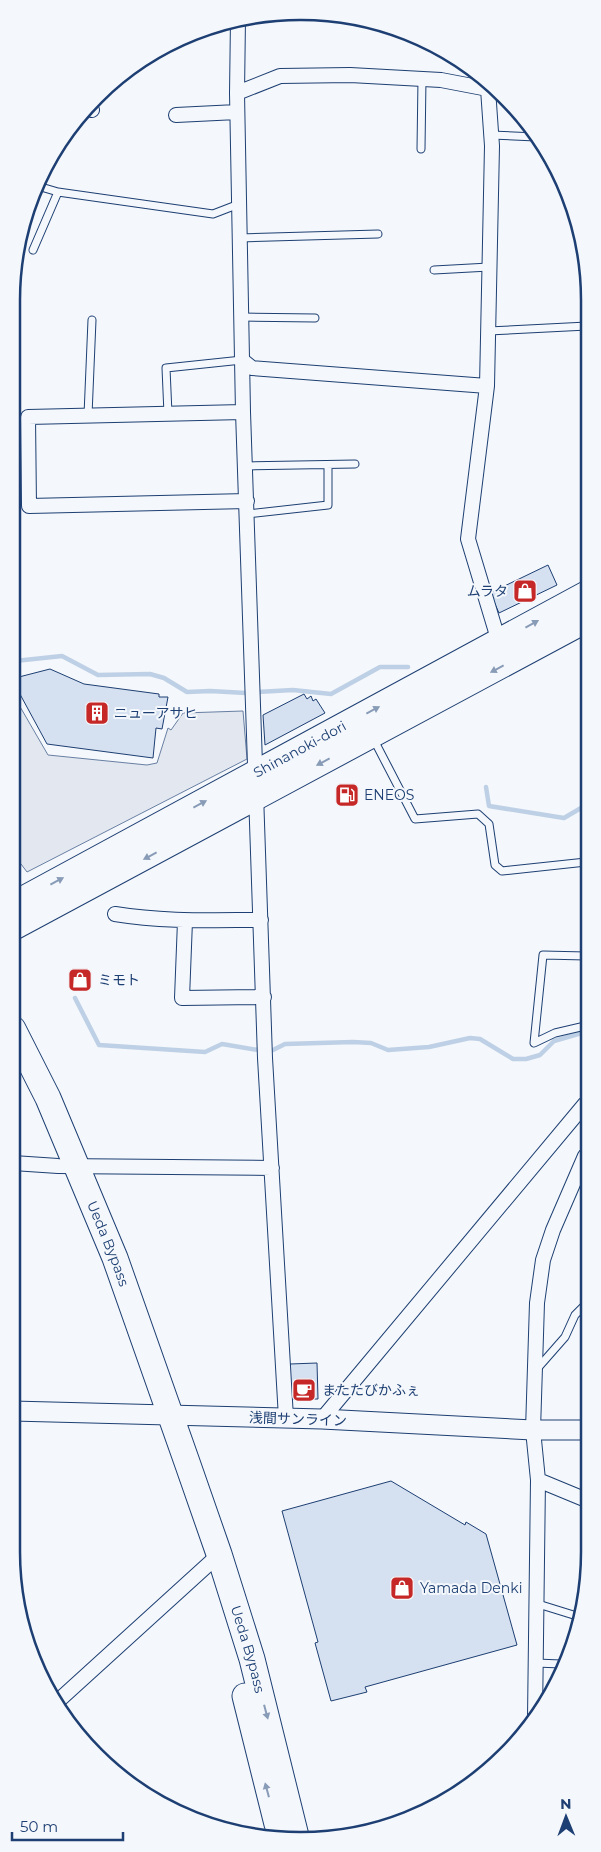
<svg xmlns="http://www.w3.org/2000/svg" width="601" height="1852" font-family="Montserrat,'Noto Sans JP',sans-serif">
	<style>
		.parking { fill: #e3e8f0; stroke: #687fa3 }
		.lines { fill: none; stroke-linecap: round; stroke-linejoin: round }
		.stream { stroke: #bed0e5; stroke-width: 4.5 }
		.building { fill: #d5e0f0; stroke: #1d3f73 }
		.lane-casing { stroke: #1d3f73; stroke-width: 9 }
		.street-casing { stroke: #1d3f73; stroke-width: 16 }
		.secondary-casing { stroke: #1d3f73; stroke-width: 21 }
		.highway-casing { stroke: #1d3f73; stroke-width: 27 }
		.lane { stroke: #f4f7fb; stroke-width: 7 }
		.street { stroke: #f4f7fb; stroke-width: 14 }
		.secondary { stroke: #f4f7fb; stroke-width: 19 }
		.highway { stroke: #f4f7fb; stroke-width: 25 }
		.oneway { fill: #889bb7 }
		.labels { text-anchor: middle; dominant-baseline: central; stroke-width: 4; stroke-linejoin: round; paint-order: stroke }
		.poi-label { font-size: 14px; fill: #1d3f73; stroke: #f4f7fb; text-anchor: start }
		.street-label { font-size: 14px; fill: #1d3f73; stroke: #f4f7fb }
		.rim { fill: none; stroke: #1d3f73; stroke-width: 2.5 }
	</style>
	<rect width="100%" height="100%" fill="#f4f7fb"/>
	<path class="parking" d="M 15,698 L 48,755 L 147,765 L 157,763 L 168,728 L 171,730 L 183,713 L 243,711 L 247,759 L 27,872 L 21,864 L 14,866 Z"/>
	<g class="lines">
		<path class="stream" d="M 15,661 L 62,656 L 98,675 L 150,674 L 164,678 L 187,692 L 210,691 L 246,693
			M 257,692 L 293,690 L 331,694 L 380,667 L 408,667
			M 486,787 L 489,806 L 564,818 L 581,808 L 586,809
			M 75,998 L 99,1045 L 205,1052 L 222,1044 L 258,1050
			M 273,1050 L 285,1044 L 353,1042 L 371,1043 L 388,1050 L 429,1047 L 470,1038 L 480,1039 L 513,1059 L 526,1059 L 540,1055 L 554,1041 L 585,1032"/>
	</g>
	<path class="building" d="M 548,565 L 557,585 L 499,613 L 490,593 Z
		M 50,669 L 84,684 L 159,694 L 159,697 L 168,697 L 162,729 L 156,728 L 153,758 L 47,744 L 15,685 L 15,678 Z
		M 304,694 L 307,699 L 311,696 L 313,701 L 316,699 L 325,713 L 265,745 L 263,715 Z
		M 317,1363 L 318,1399 L 291,1399 L 290,1364 Z
		M 391,1481 L 465,1525 L 466,1522 L 486,1534 L 517,1645 L 365,1687 L 367,1692 L 331,1701 L 315,1643 L 318,1642 L 282,1511 Z"/>
	<g class="lines">
		<g class="lane-casing">
			<path id="lane" d="M 491,135 L 536,137
				M 421,149 L 422,79
				M 58,192 L 213,214 L 239,204
				M 240,238 L 378,234
				M 33,250 L 58,192 L 41,187
				M 434,270 L 489,267
				M 241,317 L 315,318
				M 488,331 L 587,326
				M 168,414 L 166,368 L 242,360
				M 88,415 L 92,320
				M 246,466 L 355,464
				M 247,514 L 328,505 L 328,465
				M 373,738 L 415,819 L 478,814 L 489,824 L 495,865 L 502,871 L 586,862
				M 585,1026 L 555,1033 L 534,1043 L 543,955 L 586,956
				M 536,1370 L 565,1337 L 575,1315 L 585,1305
				M 538,1604 L 580,1617
				M 536,1663 L 561,1664"/>
		</g>
		<g class="street-casing">
			<path id="street" d="M 238,19 L 237,93 L 243,412 L 265,1058 L 286,1418
				M 237,93 L 280,76 L 350,75 L 441,80 L 488,89 L 492,146 L 487,386 L 468,539 L 499,642
				M 90,109 L 92,110
				M 176,115 L 237,112
				M 242,360 L 252,368 L 487,386
				M 243,412 L 28,417 L 29,506 L 247,501
				M 115,914 C 164,922 212,920 261,920
				M 185,921 L 182,998 L 264,997
				M 13,1163 L 58,1166 L 272,1168
				M 322,1419 L 585,1104
				M 538,1480 L 584,1499
				M 58,1701 L 212,1561
				M 535,1718 L 538,1480 L 533,1430 L 537,1303 L 543,1260 L 553,1230 L 585,1156"/>
		</g>
		<g class="secondary-casing">
			<path id="secondary" d="M 12,1411 L 322,1419 L 533,1430 L 585,1430"/>
		</g>
		<g class="highway-casing">
			<g id="highway">
				<path id="s1" d="M 14,904 L 586,594"/>
				<path d="M 14,927 L 586,620"/>
				<path id="s2" d="M 13,1029 L 48,1098 L 115,1258 L 188,1465 L 219,1554 L 252,1659 L 296,1836"/>
				<path d="M 245,1696 L 277,1824"/>
			</g>
		</g>
		<use href="#lane" class="lane"/>
		<use href="#street" class="street"/>
		<use href="#secondary" class="secondary"/>
		<use href="#highway" class="highway"/>
	</g>
	<defs><path id="oneway-solid" d="M-6-.8H1V-3.2L6.5 0L1 3.2V.8H-6Z" transform="scale(1.25)"/></defs>
	<g class="oneway">
		<use href="#oneway-solid" transform="translate(532 624) rotate(-29)"/>
		<use href="#oneway-solid" transform="translate(497 669) rotate(152)"/>
		<use href="#oneway-solid" transform="translate(373 710) rotate(-28)"/>
		<use href="#oneway-solid" transform="translate(323 762) rotate(152)"/>
		<use href="#oneway-solid" transform="translate(200 804) rotate(-28)"/>
		<use href="#oneway-solid" transform="translate(150 856) rotate(152)"/>
		<use href="#oneway-solid" transform="translate(57 881) rotate(-28)"/>
		<use href="#oneway-solid" transform="translate(266 1712) rotate(75)"/>
		<use href="#oneway-solid" transform="translate(267 1790) rotate(-105)"/>
	</g>
	<defs>
		<g id="shop-square" transform="scale(1.25)"><rect x="-9" y="-9" width="18" height="18" rx="4" fill="#c62828" stroke="#f4f7fb"/><path d="M-5-2.5h2.3a2.7 3.5 0 0 1 5.4 0H5L5.5 6h-11ZM-1.5-2.5h3a1.5 2.3 0 0 0-3 0Z" fill="#fff"/></g>
		<g id="building-square" transform="scale(1.25)"><rect x="-9" y="-9" width="18" height="18" rx="4" fill="#c62828" stroke="#f4f7fb"/><path d="M-4-6H4V6H1V3H-1V6H-4ZM-2.5-4.3h1.7v1.8h-1.7ZM.8-4.3h1.7v1.8H.8ZM-2.5-1h1.7V.8h-1.7ZM.8-1h1.7V.8H.8Z" fill="#fff"/></g>
		<g id="fuel-square" transform="scale(1.25)"><rect x="-9" y="-9" width="18" height="18" rx="4" fill="#c62828" stroke="#f4f7fb"/><path d="M-5.5-6h7V0h2V4h1.3V-2.5L3-4.5l.8-.8L6-3V5H2.5V1h-1V6h-7ZM-4.2-4.7v3.2H.2V-4.7Z" fill="#fff"/></g>
		<g id="cafe-square" transform="scale(1.25)"><rect x="-9" y="-9" width="18" height="18" rx="4" fill="#c62828" stroke="#f4f7fb"/><path d="M-5.5-4.5H6V0H3Q3 3.5 0 3.5H-2.5Q-5.5 3.5-5.5 0ZM3-3.2v2h1.7v-2ZM-6 4.5H4V6H-6Z" fill="#fff"/></g>
	</defs>
	<g fill-rule="evenodd">
		<use href="#shop-square" x="525" y="591"/>
		<use href="#building-square" x="97" y="713"/>
		<use href="#fuel-square" x="347" y="795"/>
		<use href="#shop-square" x="80" y="980"/>
		<use href="#cafe-square" x="304" y="1390"/>
		<use href="#shop-square" x="402" y="1588"/>
	</g>
	<g class="labels">
		<g class="poi-label">
			<text x="508" y="591" text-anchor="end">ムラタ</text>
			<text x="114" y="713">ニューアサヒ</text>
			<text x="364" y="795">ENEOS</text>
			<text x="98" y="980">ミモト</text>
			<text x="322" y="1390">またたびかふぇ</text>
			<text x="420" y="1588">Yamada Denki</text>
		</g>
		<g class="street-label">
			<text stroke="none"><textPath href="#s1" startOffset="325">Shinanoki-dori</textPath></text>
			<text stroke="none"><textPath href="#s2" startOffset="235">Ueda Bypass</textPath></text>
			<text transform="translate(298 1419) rotate(2)">浅間サンライン</text>
			<text stroke="none"><textPath href="#s2" startOffset="664">Ueda Bypass</textPath></text>
		</g>
	</g>
	<path d="M0 0H601V1852H0ZM300 20H301A280 280 0 0 1 581 300V1552A280 280 0 0 1 301 1832H300A280 280 0 0 1 20 1552V300A280 280 0 0 1 300 20Z" fill="#f4f7fb" fill-rule="evenodd"/>
	<path class="rim" d="M300 20H301A280 280 0 0 1 581 300V1552A280 280 0 0 1 301 1832H300A280 280 0 0 1 20 1552V300A280 280 0 0 1 300 20Z"/>
	<g transform="translate(566 1817) rotate(359)" stroke="#f4f7fb" stroke-width="4" paint-order="stroke">
	<path d="M0-4L9 19L0 12L-9 19Z" fill="#1d3f73"/>
	<text y="-8" font-size="14" font-weight="bold" text-anchor="middle" fill="#1d3f73">N</text>
	</g>
	<path d="M12 1832v8h111v-8" fill="none" stroke="#1d3f73" stroke-width="2.5"/>
	<text x="20" y="1832" font-size="15" fill="#1d3f73" stroke="#f4f7fb" stroke-width="4" paint-order="stroke">50 m</text>
</svg>
